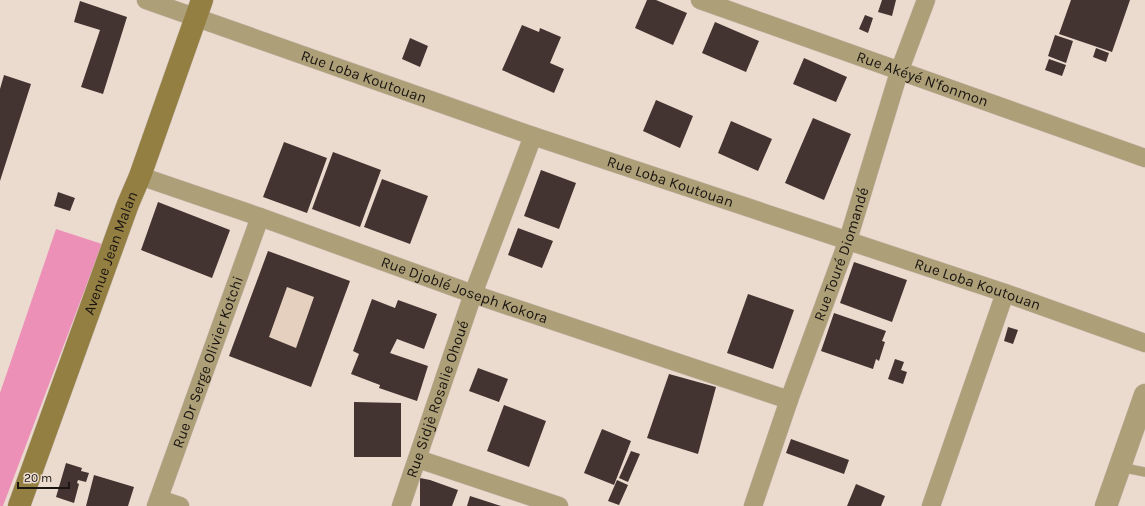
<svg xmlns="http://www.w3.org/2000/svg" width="1145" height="506" font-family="Karla,sans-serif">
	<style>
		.built { fill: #e5cfbf }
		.green { fill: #ed90b8 }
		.building { fill: #433331; fill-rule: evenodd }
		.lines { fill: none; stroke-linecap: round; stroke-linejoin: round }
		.service-casing { stroke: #c5b7ad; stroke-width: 10 }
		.minor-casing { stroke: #c5b7ad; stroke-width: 19 }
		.tertiary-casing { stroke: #c5b7ad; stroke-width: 23 }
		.secondary-casing { stroke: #c5b7ad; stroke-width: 23 }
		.service { stroke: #ad9f78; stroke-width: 9 }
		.minor { stroke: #ad9f78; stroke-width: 18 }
		.tertiary { stroke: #ad9f78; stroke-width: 22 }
		.secondary { stroke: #947f43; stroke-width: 22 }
		.labels { text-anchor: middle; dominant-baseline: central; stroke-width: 4; stroke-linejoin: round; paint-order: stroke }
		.street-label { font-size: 15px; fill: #1a1511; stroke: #ebdbcf }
	</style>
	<rect width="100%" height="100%" fill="#ebdbcf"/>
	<path class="built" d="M 268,251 L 350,281 L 311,387 L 229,356 Z"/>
	<path class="green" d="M 56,229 L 102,244 L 3,506 L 0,506 L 0,393 Z"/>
	<path class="building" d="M 647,0 L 656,0 L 687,13 L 673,45 L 635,28 Z
		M 882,0 L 896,0 L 892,16 L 878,12 Z
		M 1071,0 L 1130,0 L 1112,52 L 1059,34 Z
		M 80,1 L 127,17 L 103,94 L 81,87 L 100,30 L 74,22 Z
		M 865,15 L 873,18 L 868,33 L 859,29 Z
		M 715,22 L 759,41 L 746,72 L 702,53 Z
		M 522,25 L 539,32 L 540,28 L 561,37 L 550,63 L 564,69 L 554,93 L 502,70 Z
		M 1055,35 L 1073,41 L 1066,63 L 1048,56 Z
		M 410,38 L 428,46 L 420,67 L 402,59 Z
		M 1096,48 L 1109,53 L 1106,62 L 1093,57 Z
		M 804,58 L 847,77 L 836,102 L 793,84 Z
		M 1049,59 L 1066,65 L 1062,76 L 1045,70 Z
		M 4,75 L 31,84 L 0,181 L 0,89 Z
		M 656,100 L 693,116 L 680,148 L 643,131 Z
		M 813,118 L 851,134 L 824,200 L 785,183 Z
		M 731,121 L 772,139 L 758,171 L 718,153 Z
		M 284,142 L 327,158 L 307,213 L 263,197 Z
		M 333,152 L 381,170 L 360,227 L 312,209 Z
		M 541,170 L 576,183 L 559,229 L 524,216 Z
		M 382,179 L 428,196 L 410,244 L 364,227 Z
		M 58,192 L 75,198 L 70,211 L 54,206 Z
		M 158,202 L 230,230 L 212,278 L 141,250 Z
		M 518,228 L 553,241 L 542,268 L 508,255 Z
		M 268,251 L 350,281 L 311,387 L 229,356 ZM 287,287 L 314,297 L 296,348 L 269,337 Z
		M 854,262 L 907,280 L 892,322 L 840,303 Z
		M 748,294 L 794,310 L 773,369 L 727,353 Z
		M 372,299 L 395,308 L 398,300 L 437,314 L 424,349 L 397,339 L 390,353 L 428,366 L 417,401 L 379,388 L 380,385 L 351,374 L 359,354 L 353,351 Z
		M 834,313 L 886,331 L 882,341 L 885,342 L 879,361 L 876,359 L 873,369 L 821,351 Z
		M 1008,327 L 1018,330 L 1013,344 L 1004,341 Z
		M 895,359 L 904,362 L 901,370 L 907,372 L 903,384 L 888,379 Z
		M 478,368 L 508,379 L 499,402 L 469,391 Z
		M 669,374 L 716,387 L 698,454 L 647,438 Z
		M 354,402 L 401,403 L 401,457 L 354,457 Z
		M 504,405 L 546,421 L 529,467 L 487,451 Z
		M 602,429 L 631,441 L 614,485 L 584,473 Z
		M 791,439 L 849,460 L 844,474 L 786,453 Z
		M 631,451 L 640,454 L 628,482 L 619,478 Z
		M 66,463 L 82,468 L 81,471 L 89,473 L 86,482 L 78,480 L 77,483 L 79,484 L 74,503 L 56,497 Z
		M 94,475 L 134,487 L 128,506 L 86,506 Z
		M 420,478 L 430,480 L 458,490 L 452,506 L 420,506 Z
		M 617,480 L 628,485 L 619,505 L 608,501 Z
		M 856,484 L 885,496 L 881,506 L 847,506 Z
		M 470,496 L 501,506 L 467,506 Z"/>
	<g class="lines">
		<g class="service-casing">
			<path id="service" d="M 1120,467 L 1145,472"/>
		</g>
		<g class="minor-casing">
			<g id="minor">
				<path id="s1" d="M 146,0 L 533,136 L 1005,293 L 1145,343"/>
				<path id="s2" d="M 700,0 L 1145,158"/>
				<path id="s3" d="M 140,176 L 260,217 L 473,294 L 789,400"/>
				<path d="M 418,459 L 559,506"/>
				<path d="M 159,499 L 180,506"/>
				<path id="s4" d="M 156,506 L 260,217"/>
				<path id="s5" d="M 401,506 L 473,294 L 533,136"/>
				<path id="s6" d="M 753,506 L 789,400 L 848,240 L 899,72 L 926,0"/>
				<path d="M 931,506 L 1005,293"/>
			</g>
		</g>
		<g class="tertiary-casing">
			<path id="tertiary" d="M 1106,506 L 1145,395"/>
		</g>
		<g class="secondary-casing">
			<g id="secondary">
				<path id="s7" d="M 19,506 L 128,204 L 140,176 L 202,0"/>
			</g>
		</g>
		<use href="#service" class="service"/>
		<use href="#minor" class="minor"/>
		<use href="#tertiary" class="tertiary"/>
		<use href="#secondary" class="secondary"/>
	</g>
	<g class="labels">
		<g class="street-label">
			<text stroke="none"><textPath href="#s1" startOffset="231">Rue Loba Koutouan</textPath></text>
			<text stroke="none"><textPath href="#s2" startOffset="236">Rue Akéyé N'fonmon</textPath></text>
			<text stroke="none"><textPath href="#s1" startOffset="555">Rue Loba Koutouan</textPath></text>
			<text stroke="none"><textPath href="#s7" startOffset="269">Avenue Jean Malan</textPath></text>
			<text stroke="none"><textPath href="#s6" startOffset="267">Rue Touré Diomandé</textPath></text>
			<text stroke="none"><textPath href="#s1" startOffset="879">Rue Loba Koutouan</textPath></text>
			<text stroke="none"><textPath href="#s3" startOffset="344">Rue Djoblé Joseph Kokora</textPath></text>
			<text stroke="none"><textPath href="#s4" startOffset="153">Rue Dr Serge Olivier Kotchi</textPath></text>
			<text stroke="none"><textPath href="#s5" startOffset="113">Rue Sidjè Rosalie Ohoué</textPath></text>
		</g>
	</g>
	<path d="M18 482v6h51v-6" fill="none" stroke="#1a1511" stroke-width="2"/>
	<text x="24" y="482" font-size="12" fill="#1a1511" stroke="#ebdbcf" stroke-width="3" paint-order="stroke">20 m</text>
</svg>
